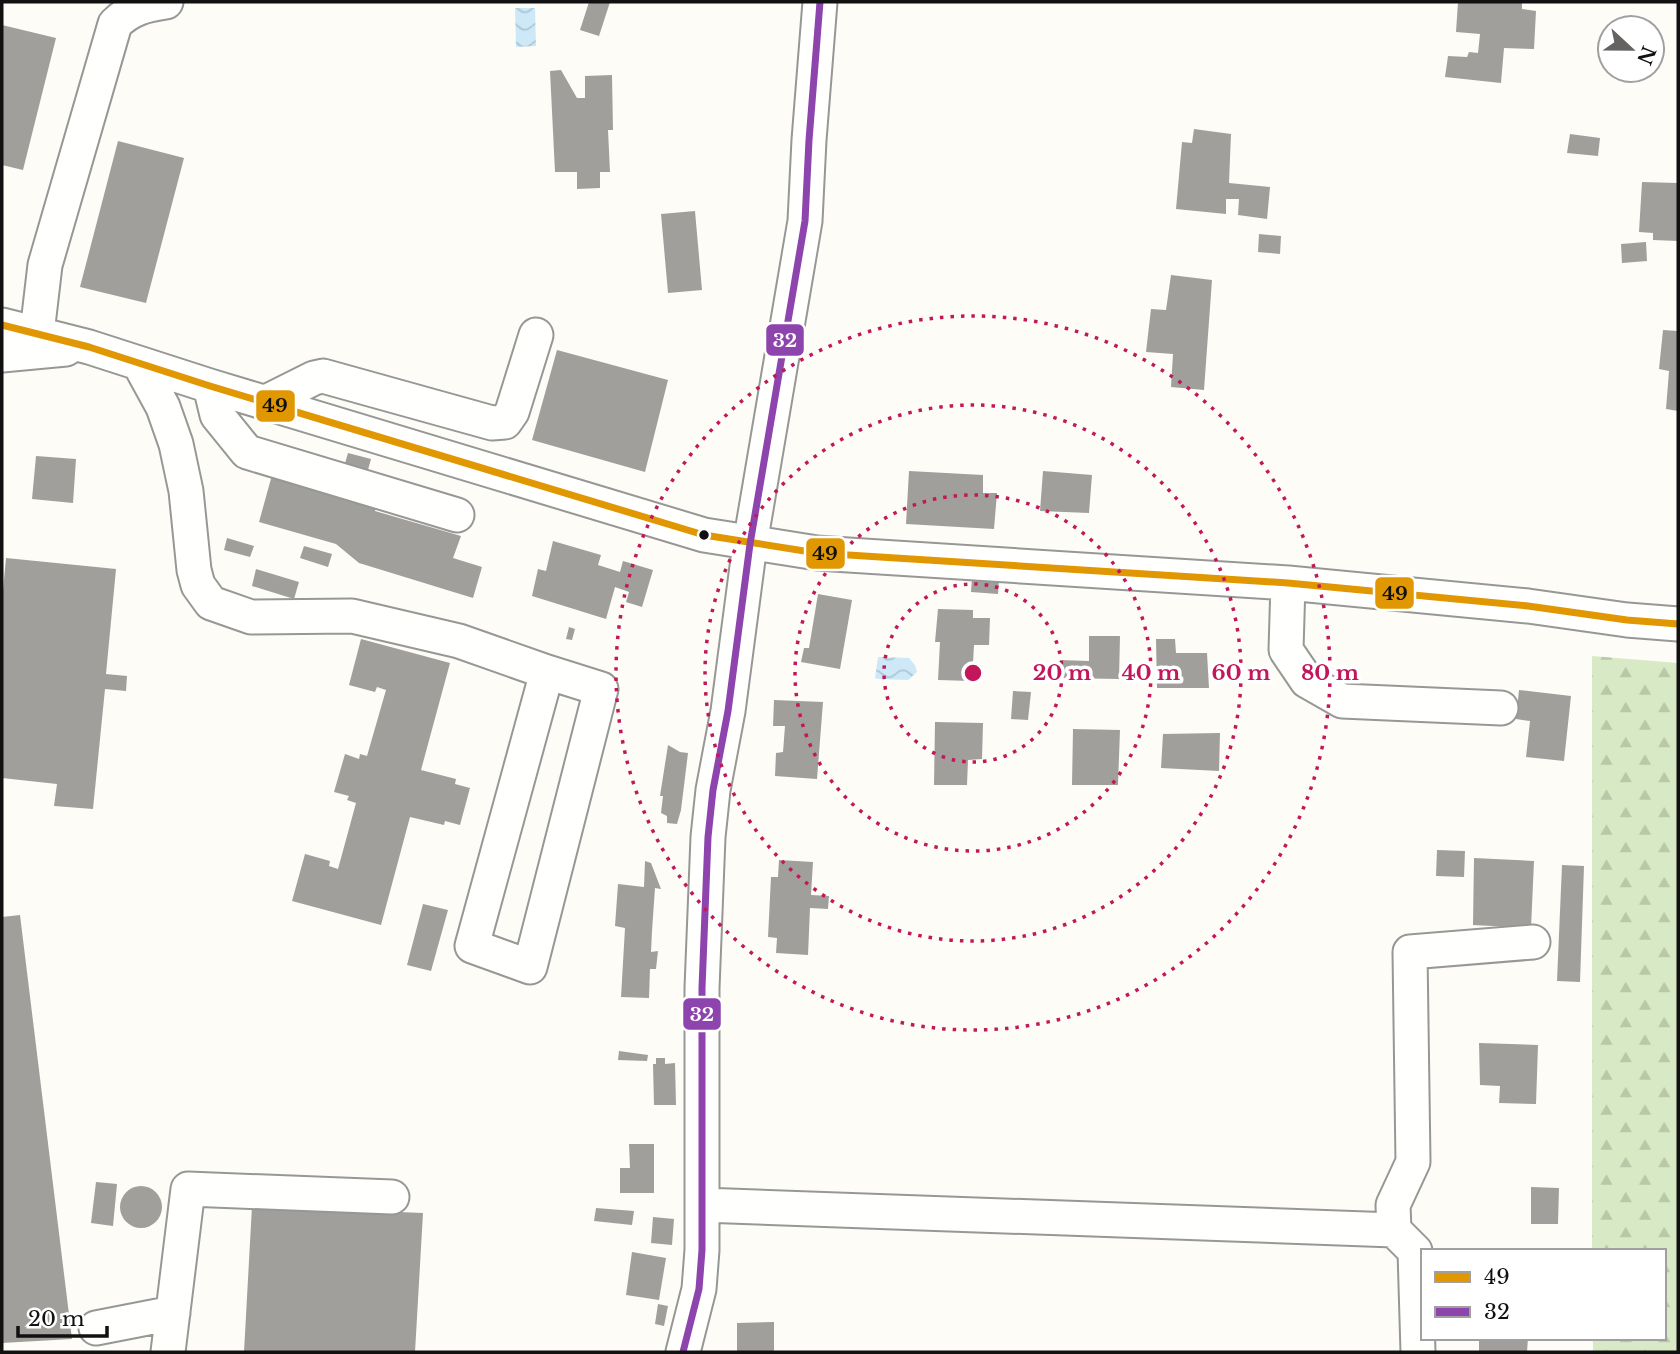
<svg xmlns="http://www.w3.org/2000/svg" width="1680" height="1354" font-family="'Libre Baskerville',serif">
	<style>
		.forest { fill: url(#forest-firs) }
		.water { fill: url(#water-waves) }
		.building { fill: #a19f9c }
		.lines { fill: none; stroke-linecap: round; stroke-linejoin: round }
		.minor-casing { stroke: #979795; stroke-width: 37 }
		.minor { stroke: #fffffe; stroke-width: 33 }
		.bus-1-casing { stroke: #fff; stroke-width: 12 }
		.bus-2-casing { stroke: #fff; stroke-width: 12 }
		.bus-1 { stroke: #e09702; stroke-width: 7 }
		.bus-2 { stroke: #8e44ad; stroke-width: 7 }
		.ring { fill: none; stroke: #c2185b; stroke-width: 3.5; stroke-dasharray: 3.5 7 }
		.bus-dot { fill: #111; stroke: #fff; stroke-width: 2.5 }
		.centre { fill: #c2185b; stroke: #fff; stroke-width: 3.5 }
		.ring-label { font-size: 21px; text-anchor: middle; font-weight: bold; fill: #c2185b; stroke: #fff; stroke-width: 7; stroke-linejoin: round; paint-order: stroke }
		.line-badge { stroke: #fff; stroke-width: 2.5 }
		.badge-label { font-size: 19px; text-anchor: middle; font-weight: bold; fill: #fff }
		.pale-badge-label { font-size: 19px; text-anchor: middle; font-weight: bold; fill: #111 }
	</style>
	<defs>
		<pattern id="forest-firs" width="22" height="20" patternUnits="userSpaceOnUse" patternTransform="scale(1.75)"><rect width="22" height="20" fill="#d8eac5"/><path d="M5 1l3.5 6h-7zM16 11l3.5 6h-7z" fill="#b8c8a8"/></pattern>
		<pattern id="water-waves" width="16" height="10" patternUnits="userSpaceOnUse" patternTransform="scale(1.75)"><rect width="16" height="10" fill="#cde8f7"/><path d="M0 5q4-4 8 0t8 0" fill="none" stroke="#afc6d3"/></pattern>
	</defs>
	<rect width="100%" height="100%" fill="#fdfcf7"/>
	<path class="forest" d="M 1592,656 L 1678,663 L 1678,1352 L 1593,1352 L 1593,1338 L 1664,1338 L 1664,1251 L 1592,1251 Z"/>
	<path class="water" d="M 515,8 L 535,8 L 536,46 L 516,47 Z
		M 878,657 L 909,658 L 915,665 L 917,672 L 908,680 L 879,679 L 875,678 Z"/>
	<path class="building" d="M 589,2 L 610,2 L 599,36 L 580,30 Z
		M 1458,2 L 1522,2 L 1522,9 L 1536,11 L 1534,49 L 1504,48 L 1501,83 L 1445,77 L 1448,56 L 1467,57 L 1469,52 L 1478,53 L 1480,34 L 1456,32 Z
		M 2,25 L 56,38 L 23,170 L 2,165 Z
		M 561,70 L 577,98 L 585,98 L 585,76 L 612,75 L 613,130 L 608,130 L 610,172 L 600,172 L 600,188 L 577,189 L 577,172 L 555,172 L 550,71 Z
		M 1194,129 L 1231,134 L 1229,183 L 1270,187 L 1267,219 L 1238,215 L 1239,199 L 1226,199 L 1226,214 L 1176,209 L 1182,142 L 1192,143 Z
		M 1570,134 L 1600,138 L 1598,156 L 1567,153 Z
		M 118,141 L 184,158 L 146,303 L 80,287 Z
		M 1642,182 L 1678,183 L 1678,241 L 1653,240 L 1653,233 L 1639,232 Z
		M 695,211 L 702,290 L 668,293 L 661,214 Z
		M 1259,234 L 1281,236 L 1280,254 L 1258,252 Z
		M 1646,242 L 1647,261 L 1622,263 L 1621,244 Z
		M 1171,275 L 1212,280 L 1204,390 L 1171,387 L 1173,354 L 1146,352 L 1151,309 L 1166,310 Z
		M 1663,330 L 1678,331 L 1678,411 L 1666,409 L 1669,371 L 1659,369 Z
		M 557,350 L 668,380 L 645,472 L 532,440 Z
		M 348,453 L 371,459 L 366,477 L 343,470 Z
		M 36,456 L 76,459 L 73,503 L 32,499 Z
		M 909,471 L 983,475 L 983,493 L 997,493 L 994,529 L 906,524 Z
		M 1043,471 L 1092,475 L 1089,513 L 1040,511 Z
		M 272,475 L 377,505 L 375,511 L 461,536 L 453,558 L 482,567 L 473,598 L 359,563 L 336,544 L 259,522 Z
		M 227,538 L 254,546 L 250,557 L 224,550 Z
		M 553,541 L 601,555 L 598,565 L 620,572 L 623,561 L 653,570 L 642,607 L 626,602 L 629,592 L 615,587 L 606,619 L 532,596 L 538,569 L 546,571 Z
		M 304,546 L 332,554 L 328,567 L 300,558 Z
		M 6,558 L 116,569 L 106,674 L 127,676 L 126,691 L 105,689 L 93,809 L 54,806 L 57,784 L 2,778 L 2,602 Z
		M 256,569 L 299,582 L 294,599 L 252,586 Z
		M 972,578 L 999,580 L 998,594 L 971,592 Z
		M 818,594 L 852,600 L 840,669 L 801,662 L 804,648 L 809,648 Z
		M 938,609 L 973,610 L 973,618 L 990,618 L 989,645 L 974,645 L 972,681 L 938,680 L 940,642 L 935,642 Z
		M 569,627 L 575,629 L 572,640 L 566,639 Z
		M 1089,636 L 1120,636 L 1119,679 L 1060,678 L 1060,660 L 1089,661 Z
		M 361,639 L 450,663 L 421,770 L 456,779 L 455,784 L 470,788 L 460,825 L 445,821 L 444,825 L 410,817 L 381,925 L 292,901 L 305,854 L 330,861 L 329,866 L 338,869 L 356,803 L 347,800 L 349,796 L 334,792 L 345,754 L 359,759 L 360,754 L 367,756 L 386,690 L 377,687 L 375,692 L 349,685 Z
		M 1156,639 L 1175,639 L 1176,653 L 1207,653 L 1209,688 L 1157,688 Z
		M 1519,690 L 1571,696 L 1564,761 L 1526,757 L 1530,721 L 1516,719 Z
		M 1013,691 L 1031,692 L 1028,720 L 1011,719 Z
		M 774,700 L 823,702 L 817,779 L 775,776 L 776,753 L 783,752 L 785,726 L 773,726 Z
		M 935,722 L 983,723 L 982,759 L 968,760 L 967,785 L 934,785 Z
		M 1073,729 L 1120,730 L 1118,785 L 1072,785 Z
		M 1220,733 L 1219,771 L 1161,768 L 1163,734 Z
		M 668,745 L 680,752 L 688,753 L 681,810 L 677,824 L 667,823 L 667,816 L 661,813 L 663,796 L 660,796 Z
		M 1437,850 L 1465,851 L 1464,877 L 1436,876 Z
		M 1474,858 L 1534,861 L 1531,928 L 1473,925 Z
		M 779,860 L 813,862 L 811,895 L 829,896 L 828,909 L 810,908 L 808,955 L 776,953 L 777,938 L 768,937 L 771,877 L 778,877 Z
		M 645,861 L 651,863 L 661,889 L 655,888 L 652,931 L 651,952 L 658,951 L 656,969 L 650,969 L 649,998 L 621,997 L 625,928 L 615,926 L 618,884 L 644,887 Z
		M 1562,865 L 1584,866 L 1580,982 L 1557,981 Z
		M 423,904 L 448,910 L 431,971 L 407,965 Z
		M 20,915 L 72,1339 L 2,1343 L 2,917 Z
		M 1479,1043 L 1538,1045 L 1536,1104 L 1499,1103 L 1500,1086 L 1480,1085 Z
		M 619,1051 L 648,1055 L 647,1061 L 618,1060 Z
		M 656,1058 L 665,1058 L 665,1064 L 675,1063 L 676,1105 L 654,1105 L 653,1064 L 656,1064 Z
		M 629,1144 L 654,1144 L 654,1193 L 620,1193 L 620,1168 L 630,1168 Z
		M 96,1182 L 117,1184 L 113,1226 L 91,1223 Z
		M120 1207a21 21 0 1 1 42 0a21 21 0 1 1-42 0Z
		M 1531,1187 L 1559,1188 L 1558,1224 L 1531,1224 Z
		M 252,1206 L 423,1213 L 415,1352 L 244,1352 Z
		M 596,1208 L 634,1211 L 632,1225 L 594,1221 Z
		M 653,1217 L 674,1219 L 672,1245 L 651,1243 Z
		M 632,1252 L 666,1258 L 659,1300 L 626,1295 Z
		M 658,1304 L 668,1306 L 664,1326 L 655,1324 Z
		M 774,1322 L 774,1352 L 737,1352 L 737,1323 Z
		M 1479,1338 L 1528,1338 L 1527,1352 L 1479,1352 Z"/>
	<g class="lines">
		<g class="minor-casing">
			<path id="minor" d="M 2,325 L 89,347 L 210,386 L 704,535 L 817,553 L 1288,583 L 1528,606 L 1627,620 L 1678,624
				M 37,333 L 45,265 L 115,24 C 130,9 145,5 166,2
				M 2,355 L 66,349
				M 140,365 L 163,407 L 176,444 L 186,491 L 194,570 L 198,585 L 211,603 L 251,617 L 352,616 L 459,641 L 547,672 L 472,946 L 530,967 L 601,689 L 547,672
				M 210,386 L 217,415 L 247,452 L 457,515
				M 264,403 L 314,378 L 323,376 L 492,423 L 505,422 L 512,412 L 536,335
				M 1288,583 L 1286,650 L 1307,681 L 1342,701 L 1501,708
				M 702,1205 L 1394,1230
				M 96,1328 L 173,1313
				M 168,1352 L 188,1189 L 392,1197
				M 683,1352 L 699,1289 L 702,1250 L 702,988 L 708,837 L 713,790 L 728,711 L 750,544 L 805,221 L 809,140 L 820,2
				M 1418,1352 L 1415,1251 L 1394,1230 L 1393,1205 L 1413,1162 L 1410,952 L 1533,942"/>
		</g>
		<use href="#minor" class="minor"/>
		<g class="bus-1-casing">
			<path id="bus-1" d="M 2,325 L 89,347 L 210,386 L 704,535 L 817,553 L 1288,583 L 1528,606 L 1627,620 L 1678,624"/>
		</g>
		<g class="bus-2-casing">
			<path id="bus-2" d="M 683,1352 L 699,1289 L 702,1250 L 702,988 L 708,837 L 713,790 L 728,711 L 750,544 L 805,221 L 809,140 L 820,2"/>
		</g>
		<use href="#bus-1" class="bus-1"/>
		<use href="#bus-2" class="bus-2"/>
	</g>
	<g class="ring">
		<circle cx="973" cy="673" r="89"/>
		<circle cx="973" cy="673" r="178"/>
		<circle cx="973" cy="673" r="268"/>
		<circle cx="973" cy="673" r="357"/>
	</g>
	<circle class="bus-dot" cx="704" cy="535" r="6"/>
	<circle cx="973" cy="673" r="10" class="centre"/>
	<g class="ring-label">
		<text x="1062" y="680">20 m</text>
		<text x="1151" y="680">40 m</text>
		<text x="1241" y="680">60 m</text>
		<text x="1330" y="680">80 m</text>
	</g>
	<g class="line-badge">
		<rect x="765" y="323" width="40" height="34" rx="7" fill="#8e44ad"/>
		<rect x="255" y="389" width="41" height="34" rx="7" fill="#e09702"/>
		<rect x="805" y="537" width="41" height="33" rx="7" fill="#e09702"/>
		<rect x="1374" y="576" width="41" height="34" rx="7" fill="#e09702"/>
		<rect x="682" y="997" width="40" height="34" rx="7" fill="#8e44ad"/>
	</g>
	<g class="badge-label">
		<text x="785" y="347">32</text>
		<text x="702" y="1021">32</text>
	</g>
	<g class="pale-badge-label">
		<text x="275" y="412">49</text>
		<text x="825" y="560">49</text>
		<text x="1395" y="600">49</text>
	</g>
	<rect width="1680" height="1354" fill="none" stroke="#111111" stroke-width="7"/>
	<rect x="1421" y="1249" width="245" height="91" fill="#ffffff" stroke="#a0a0a0" stroke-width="2"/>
	<rect x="1435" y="1272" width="35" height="10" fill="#e09702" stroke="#a0a0a0" stroke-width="2"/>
	<text x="1484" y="1284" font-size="21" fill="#111111">49</text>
	<rect x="1435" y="1307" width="35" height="10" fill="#8e44ad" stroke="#a0a0a0" stroke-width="2"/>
	<text x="1484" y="1319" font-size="21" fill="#111111">32</text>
	<g transform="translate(1631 49) rotate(112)"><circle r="33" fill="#ffffff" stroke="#a0a0a0" stroke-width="2"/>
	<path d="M0-5L12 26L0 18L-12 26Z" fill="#646362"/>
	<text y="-10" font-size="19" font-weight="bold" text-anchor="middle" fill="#111111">N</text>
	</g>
	<path d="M18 1326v10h89v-10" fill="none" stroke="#111111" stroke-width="3.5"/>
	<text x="28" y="1326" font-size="21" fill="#111111" stroke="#ffffff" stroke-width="5" paint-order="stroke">20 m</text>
</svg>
